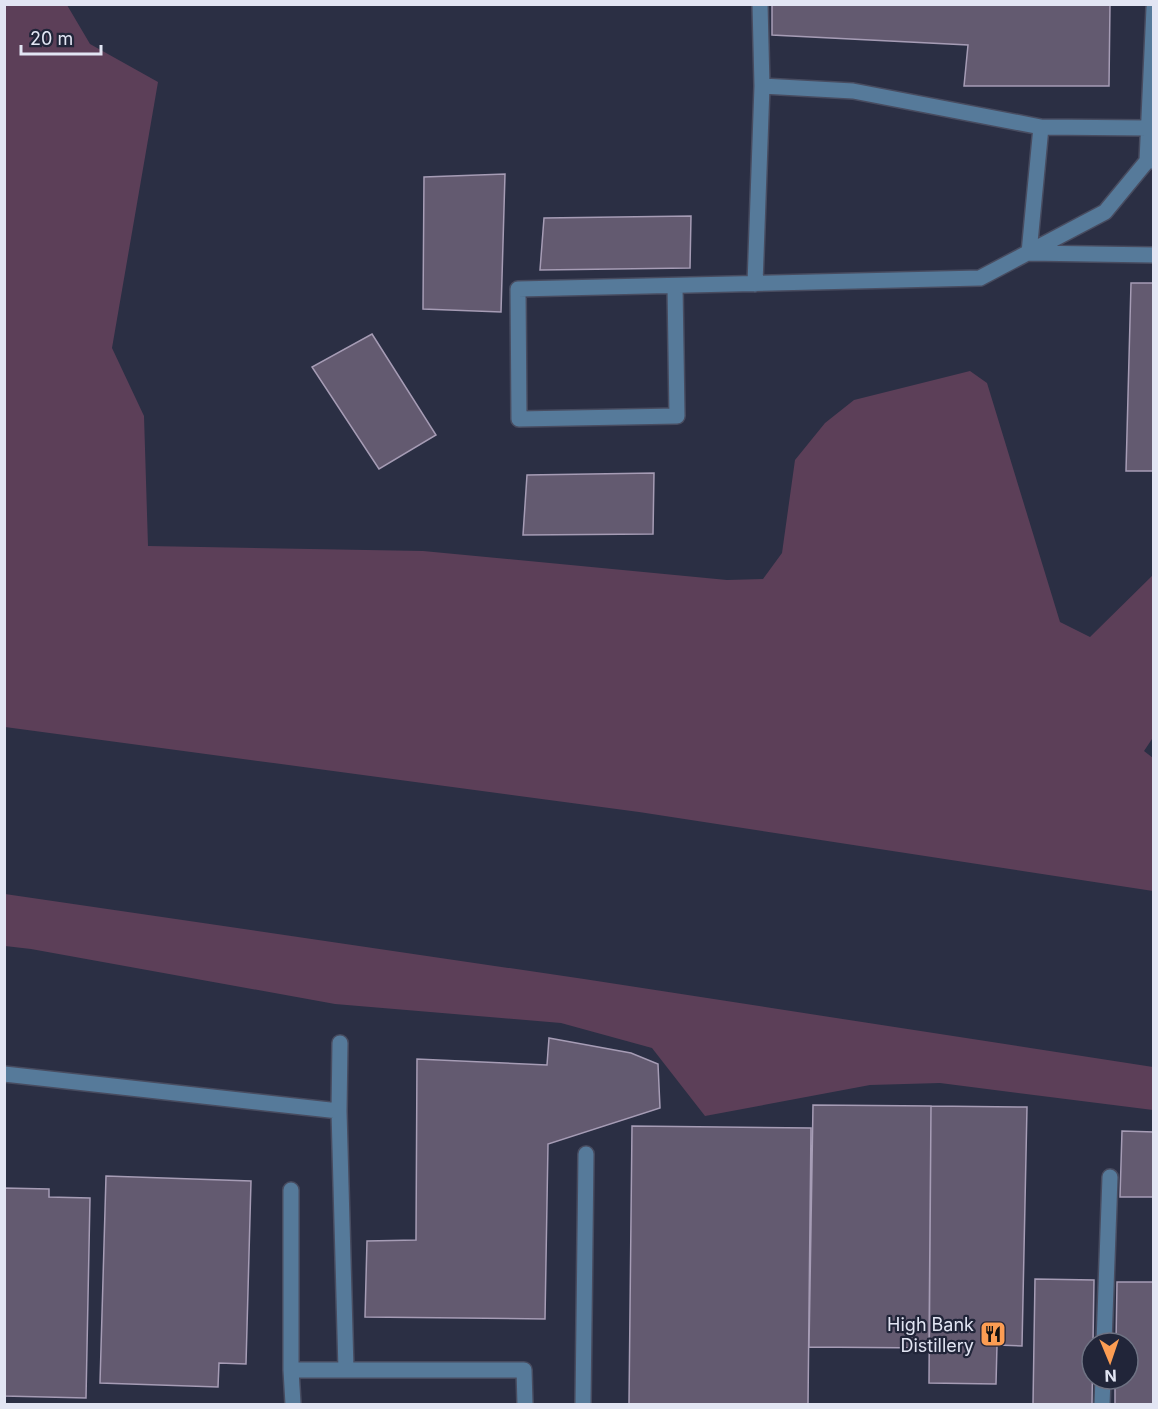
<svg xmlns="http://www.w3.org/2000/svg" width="1158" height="1409" font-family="Inter,sans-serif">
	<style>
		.green { fill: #5c3f58 }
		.building { fill: #635a70; stroke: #a69cb5; stroke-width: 1.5 }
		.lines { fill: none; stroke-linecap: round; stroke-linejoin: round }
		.minor-casing { stroke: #484c60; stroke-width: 18 }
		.minor { stroke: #567a9a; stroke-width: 15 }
		.labels { text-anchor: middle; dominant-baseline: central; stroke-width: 4.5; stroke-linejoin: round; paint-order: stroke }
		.poi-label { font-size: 18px; fill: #e2e5f3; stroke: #212539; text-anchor: end }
	</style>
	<rect width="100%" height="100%" fill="#2b2f44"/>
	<path class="green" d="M 5,4 L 67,5 L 90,44 L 158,82 L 112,348 L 144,416 L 148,546 L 423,551 L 727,580 L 763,579 L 782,553 L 795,460 L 825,423 L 854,400 L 970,371 L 987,383 L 1060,622 L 1090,637 L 1153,575 L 1154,736 L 1144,751 L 1153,758 L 1153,891 L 639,812 L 5,727 Z
		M 5,894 L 584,979 L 1153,1067 L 1153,1110 L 940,1083 L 870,1085 L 705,1116 L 652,1048 L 561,1023 L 335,1004 L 31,949 L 5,946 Z"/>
	<path class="building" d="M 772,4 L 1110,4 L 1109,86 L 964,86 L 968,45 L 772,35 Z
		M 505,174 L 501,312 L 423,309 L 424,177 Z
		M 691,216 L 690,268 L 540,270 L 544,218 Z
		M 1131,283 L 1154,283 L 1154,471 L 1126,471 Z
		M 372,334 L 436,435 L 379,469 L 312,367 Z
		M 654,473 L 653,534 L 523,535 L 527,475 Z
		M 549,1038 L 631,1053 L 658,1064 L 660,1108 L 548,1144 L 545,1319 L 365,1317 L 367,1241 L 416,1240 L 417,1059 L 547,1065 Z
		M 813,1105 L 931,1106 L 929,1348 L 809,1347 Z
		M 931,1106 L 1027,1107 L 1022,1346 L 997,1345 L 996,1384 L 929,1383 Z
		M 632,1126 L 811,1128 L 808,1404 L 629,1404 Z
		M 1122,1131 L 1154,1132 L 1154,1197 L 1120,1197 Z
		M 106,1176 L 251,1181 L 246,1364 L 219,1363 L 218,1387 L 100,1383 Z
		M 4,1188 L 49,1189 L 49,1197 L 90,1198 L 86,1398 L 4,1396 Z
		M 1035,1279 L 1094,1280 L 1092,1404 L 1033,1404 Z
		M 1117,1282 L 1154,1282 L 1154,1404 L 1115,1404 L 1115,1379 L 1128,1379 L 1128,1343 L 1116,1343 Z"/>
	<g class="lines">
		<g class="minor-casing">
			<path id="minor" d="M 760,4 L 762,86 L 853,91 L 1041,127
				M 1154,8 L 1147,161 L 1154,161
				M 1148,128 L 1041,127 L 1029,253 L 1154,255
				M 755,284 L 762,86
				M 675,286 L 677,416 L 519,419 L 518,289 L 980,278 L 1105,212 L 1147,161
				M 4,1074 L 339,1111 L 346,1370
				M 339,1111 L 340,1043
				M 291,1190 L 291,1370 L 524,1370 L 525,1404
				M 1104,1343 L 1110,1177
				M 291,1370 L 293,1404
				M 583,1404 L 586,1154
				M 1102,1404 L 1103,1379"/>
		</g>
		<use href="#minor" class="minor"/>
	</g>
	<defs>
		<g id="restaurant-square" transform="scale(1.35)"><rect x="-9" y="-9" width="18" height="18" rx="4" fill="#fc9d53" stroke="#212539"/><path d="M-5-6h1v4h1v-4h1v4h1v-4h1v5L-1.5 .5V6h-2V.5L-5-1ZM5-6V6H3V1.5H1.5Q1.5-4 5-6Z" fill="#111"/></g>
	</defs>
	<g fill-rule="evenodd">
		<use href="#restaurant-square" x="993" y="1334"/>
	</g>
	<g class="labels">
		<g class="poi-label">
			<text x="974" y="1324">High Bank<tspan x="974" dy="21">Distillery</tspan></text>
		</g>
	</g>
	<rect width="1158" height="1409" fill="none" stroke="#e2e5f3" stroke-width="12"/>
	<g transform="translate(1110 1361) rotate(178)"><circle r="28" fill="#212539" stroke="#6e7283" stroke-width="1.5"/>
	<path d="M0-4.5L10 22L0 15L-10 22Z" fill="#fc9d53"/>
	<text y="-9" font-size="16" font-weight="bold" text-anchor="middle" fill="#e2e5f3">N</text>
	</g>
	<path d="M21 45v9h80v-9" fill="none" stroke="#e2e5f3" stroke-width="3"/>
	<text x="30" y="45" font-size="18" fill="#e2e5f3" stroke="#212539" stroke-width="4.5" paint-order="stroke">20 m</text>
</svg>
